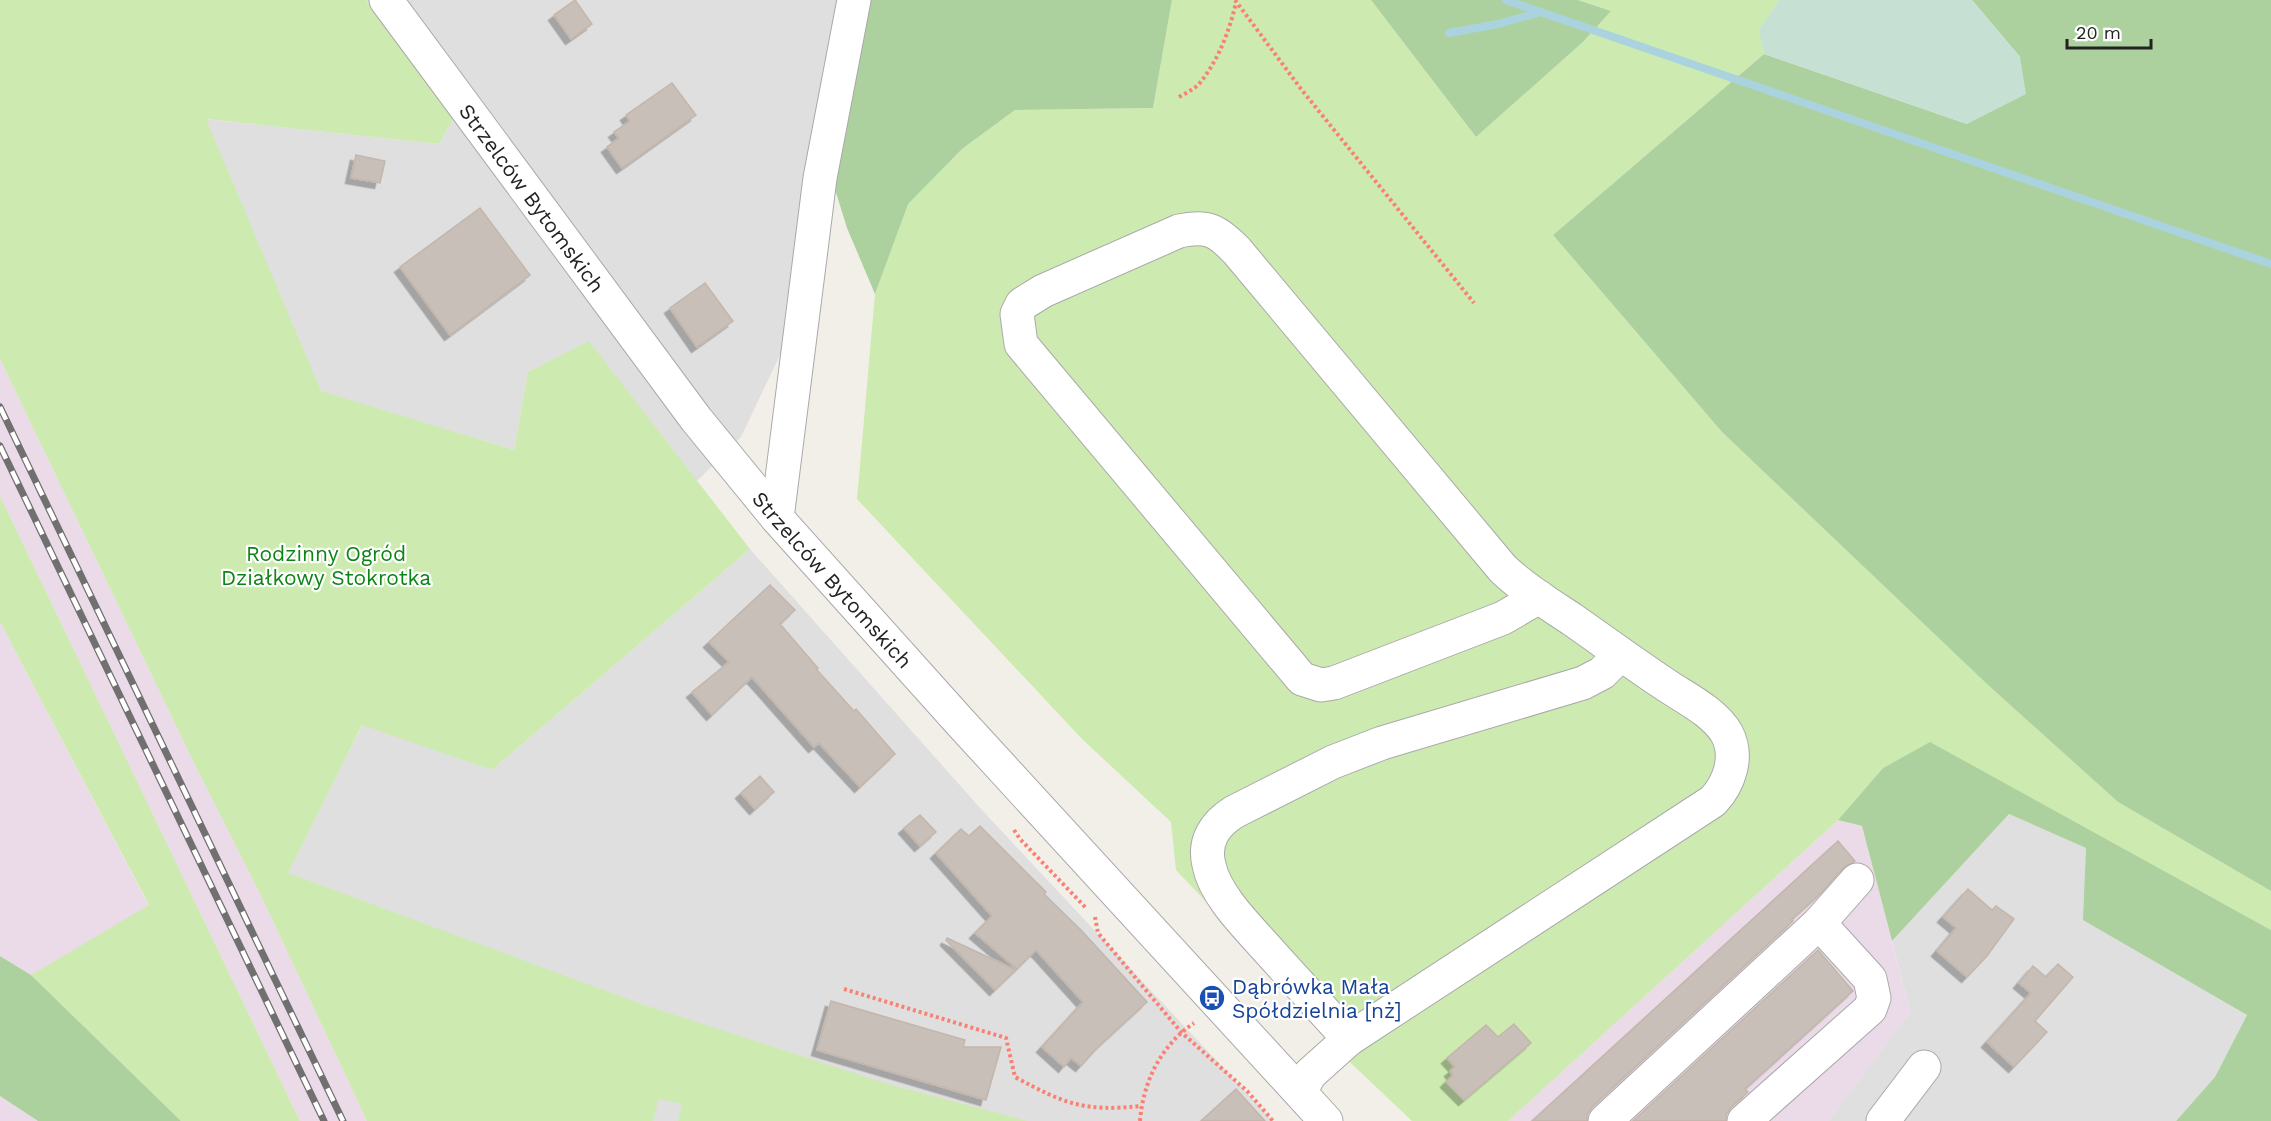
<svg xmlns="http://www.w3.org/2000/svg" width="2271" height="1121" font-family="'Work Sans',sans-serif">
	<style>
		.residential { fill: #e0dfdf }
		.industrial { fill: #ebdbe8 }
		.grass { fill: #cdebb0 }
		.forest { fill: #add19e }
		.wetland { fill: #c6e0d4 }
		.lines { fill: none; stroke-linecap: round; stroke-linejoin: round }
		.stream { stroke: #aad3df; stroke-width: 8 }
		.building { fill: #c7bfb8; stroke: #c4b6ab; stroke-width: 1.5; filter: url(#shadow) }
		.minor-casing { stroke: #a9a9a9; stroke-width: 35 }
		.path { stroke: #fa8072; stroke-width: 4; stroke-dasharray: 3 3; stroke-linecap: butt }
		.minor { stroke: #fff; stroke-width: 33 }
		.rail-casing { stroke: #707070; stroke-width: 7 }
		.rail { stroke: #fff; stroke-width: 4.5; stroke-dasharray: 14; stroke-linecap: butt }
		.labels { text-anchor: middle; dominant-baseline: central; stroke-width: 4.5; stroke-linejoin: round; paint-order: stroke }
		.street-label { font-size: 21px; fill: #222; stroke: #fff }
		.park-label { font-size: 21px; fill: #0c8416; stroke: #fff }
		.transit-label { font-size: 21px; fill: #164399; stroke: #fff; text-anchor: start }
	</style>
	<defs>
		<filter id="shadow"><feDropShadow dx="-5.5" dy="5.5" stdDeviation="0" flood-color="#0004"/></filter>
	</defs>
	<rect width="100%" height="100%" fill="#f2efe9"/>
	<path class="residential" d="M 366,0 L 862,0 L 796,321 L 741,437 L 697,481 L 589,342 L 528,372 L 514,450 L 321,392 L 205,119 L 439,144 L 453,119 Z
		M 750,549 L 981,809 L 1273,1121 L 613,1121 L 287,873 L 363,724 L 492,770 Z
		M 2009,814 L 2086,848 L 2084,920 L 2247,1015 L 2215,1077 L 2176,1121 L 1828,1121 L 1910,1012 L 1892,941 Z"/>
	<path class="industrial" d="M 0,359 L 191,757 L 262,898 L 367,1121 L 300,1121 L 124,755 L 0,496 Z
		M 0,622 L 149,906 L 31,975 L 0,956 Z
		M 1838,820 L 1862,826 L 1910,1012 L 1828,1121 L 1508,1121 Z
		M 0,1096 L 38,1121 L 0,1121 Z"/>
	<path class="grass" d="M 0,0 L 366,0 L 453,119 L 439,144 L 206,119 L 321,391 L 514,450 L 528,372 L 589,341 L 750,549 L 492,770 L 362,725 L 288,873 L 644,1005 L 888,1084 L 1027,1121 L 678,1121 L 682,1104 L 659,1099 L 653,1121 L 367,1121 L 262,898 L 191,757 L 0,359 Z
		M 1172,0 L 1371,0 L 1476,137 L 1583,42 L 1611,11 L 1578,0 L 1779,0 L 1760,30 L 1764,54 L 1553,235 L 1722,432 L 1988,685 L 2118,802 L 2271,891 L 2271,930 L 1929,743 L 1883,768 L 1838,820 L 1508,1121 L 1412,1121 L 1337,1050 L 1243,941 L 1176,870 L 1171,822 L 1082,739 L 857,499 L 875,294 L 907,204 L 962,149 L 1015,110 L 1153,108 Z
		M 0,496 L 300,1121 L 181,1121 L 31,975 L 149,905 L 0,622 Z"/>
	<path class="forest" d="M 862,0 L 1172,0 L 1153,108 L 1015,110 L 962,149 L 908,204 L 875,294 L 847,228 L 829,170 Z
		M 1371,0 L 1578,0 L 1611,11 L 1583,42 L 1476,137 Z
		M 1972,0 L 2271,0 L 2271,891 L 2118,802 L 1988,685 L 1722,432 L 1553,235 L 1764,54 L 1967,124 L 2020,57 Z
		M 1930,742 L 2271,930 L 2271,1121 L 2176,1121 L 2215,1077 L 2247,1015 L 2083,920 L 2086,848 L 2009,814 L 1892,941 L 1862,826 L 1838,820 L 1883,768 Z
		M 0,956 L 31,975 L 181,1121 L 38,1121 L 0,1096 Z"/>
	<path class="wetland" d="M 1779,0 L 1972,0 L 2020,57 L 2026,94 L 1967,124 L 1764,54 L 1759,30 Z"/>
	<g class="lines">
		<path class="stream" d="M 1506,0 L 2271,264
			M 1449,33 L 1498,24 L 1541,12"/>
	</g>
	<path class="building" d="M 575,0 L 592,24 L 571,39 L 554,15 Z
		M 672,83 L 696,115 L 622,168 L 607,147 L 619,138 L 614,132 L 630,121 L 626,115 Z
		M 356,155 L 385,161 L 380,183 L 351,178 Z
		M 480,208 L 530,275 L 450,335 L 400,267 Z
		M 705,283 L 733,321 L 697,347 L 670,308 Z
		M 770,585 L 795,610 L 780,624 L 818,668 L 817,670 L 854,711 L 856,709 L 895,754 L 860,787 L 819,743 L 814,747 L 752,677 L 712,715 L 692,692 L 729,662 L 709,642 Z
		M 760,776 L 774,792 L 755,809 L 741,793 Z
		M 920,815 L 936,832 L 920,846 L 904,828 Z
		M 980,826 L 1046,892 L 1044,894 L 1081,930 L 1147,1002 L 1098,1047 L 1081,1066 L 1071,1058 L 1064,1067 L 1042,1047 L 1083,1002 L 1036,950 L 1017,969 L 975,933 L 992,916 L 936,853 L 961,829 L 969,836 Z
		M 1838,841 L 1855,861 L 1843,868 L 1821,893 L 1791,920 L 1793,921 L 1592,1107 L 1587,1115 L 1587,1121 L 1532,1121 Z
		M 1968,889 L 1992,910 L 1996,906 L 2014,919 L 1987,956 L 1967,977 L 1937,951 L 1956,928 L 1943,917 Z
		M 947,938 L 1016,970 L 995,990 L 946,940 Z
		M 1818,950 L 1853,991 L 1745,1089 L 1748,1092 L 1731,1107 L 1726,1115 L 1726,1121 L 1633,1121 Z
		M 2058,964 L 2073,977 L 2035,1021 L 2047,1032 L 2014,1067 L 1987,1042 L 2031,993 L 2019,983 L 2033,966 L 2046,977 Z
		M 831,1001 L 965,1040 L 963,1047 L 1001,1047 L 986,1100 L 817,1050 Z
		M 1514,1024 L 1531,1043 L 1464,1100 L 1446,1082 L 1453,1075 L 1450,1071 L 1455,1067 L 1447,1058 L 1486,1025 L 1498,1037 Z
		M 1236,1089 L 1265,1121 L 1201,1121 Z"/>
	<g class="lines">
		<g class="minor-casing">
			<g id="minor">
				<path id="s1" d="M 386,0 L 696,419 L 777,518 L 960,722 L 1326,1121"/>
				<path d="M 777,518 L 820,178 L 854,0"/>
				<path d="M 1349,1039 C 1323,1010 1296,981 1269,951 C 1249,928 1215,896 1209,865 C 1203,841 1215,824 1234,812 L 1333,762 L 1382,743 L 1583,683 L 1602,673 L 1620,655"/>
				<path d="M 1300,1092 L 1310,1074 L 1349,1039 L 1713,801 C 1729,784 1739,757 1727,734 C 1715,712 1683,697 1663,683 C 1633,663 1603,641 1573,620 C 1549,604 1524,589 1503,569 L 1237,251 C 1217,230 1207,225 1179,231 L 1043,291 L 1022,304 L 1017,314 L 1021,344 L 1302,679 L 1321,685 L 1334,683 L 1503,618 L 1539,597"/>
				<path d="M 1605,1121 L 1819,923 L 1857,880"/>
				<path d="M 1744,1121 L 1870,1009 L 1874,998 L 1870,979 L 1819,923"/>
				<path d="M 1883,1121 L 1924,1067"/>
			</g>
		</g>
		<path class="path" d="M 1235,0 L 1301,89 L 1474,303
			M 1179,97 C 1186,93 1194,89 1199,84 C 1218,61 1229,32 1236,3
			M 1014,830 L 1020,839 L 1086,908
			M 1095,917 L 1098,933 L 1181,1032 L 1248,1092 L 1273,1121
			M 844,989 L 1006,1038 L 1015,1077 C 1065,1104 1084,1112 1141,1106
			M 1140,1121 C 1143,1082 1161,1045 1194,1023"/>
		<use href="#minor" class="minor"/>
		<g class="rail-casing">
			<path id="rail" d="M 0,407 L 343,1121
				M 0,446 L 324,1121"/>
		</g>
		<use href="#rail" class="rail"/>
	</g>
	<defs>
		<g id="bus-disc" transform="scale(1.35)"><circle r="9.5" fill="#1a4fb4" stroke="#fff"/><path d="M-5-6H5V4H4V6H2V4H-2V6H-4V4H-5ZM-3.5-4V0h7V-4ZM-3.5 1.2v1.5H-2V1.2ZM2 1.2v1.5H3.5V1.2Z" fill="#fff"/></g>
	</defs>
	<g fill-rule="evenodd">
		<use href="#bus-disc" x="1212" y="998"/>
	</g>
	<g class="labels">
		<g class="street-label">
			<text stroke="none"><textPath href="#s1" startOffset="246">Strzelców Bytomskich</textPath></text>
			<text stroke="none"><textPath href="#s1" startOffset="732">Strzelców Bytomskich</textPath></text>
		</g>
		<g class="park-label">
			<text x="326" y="553">Rodzinny Ogród<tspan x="326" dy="24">Działkowy Stokrotka</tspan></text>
		</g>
		<g class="transit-label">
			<text x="1232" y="986">Dąbrówka Mała<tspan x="1232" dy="24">Spółdzielnia [nż]</tspan></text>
		</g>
	</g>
	<path d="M2067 39v9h84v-9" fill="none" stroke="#222222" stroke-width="3"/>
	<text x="2076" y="39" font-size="18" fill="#222222" stroke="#ffffff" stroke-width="4.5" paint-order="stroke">20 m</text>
</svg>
